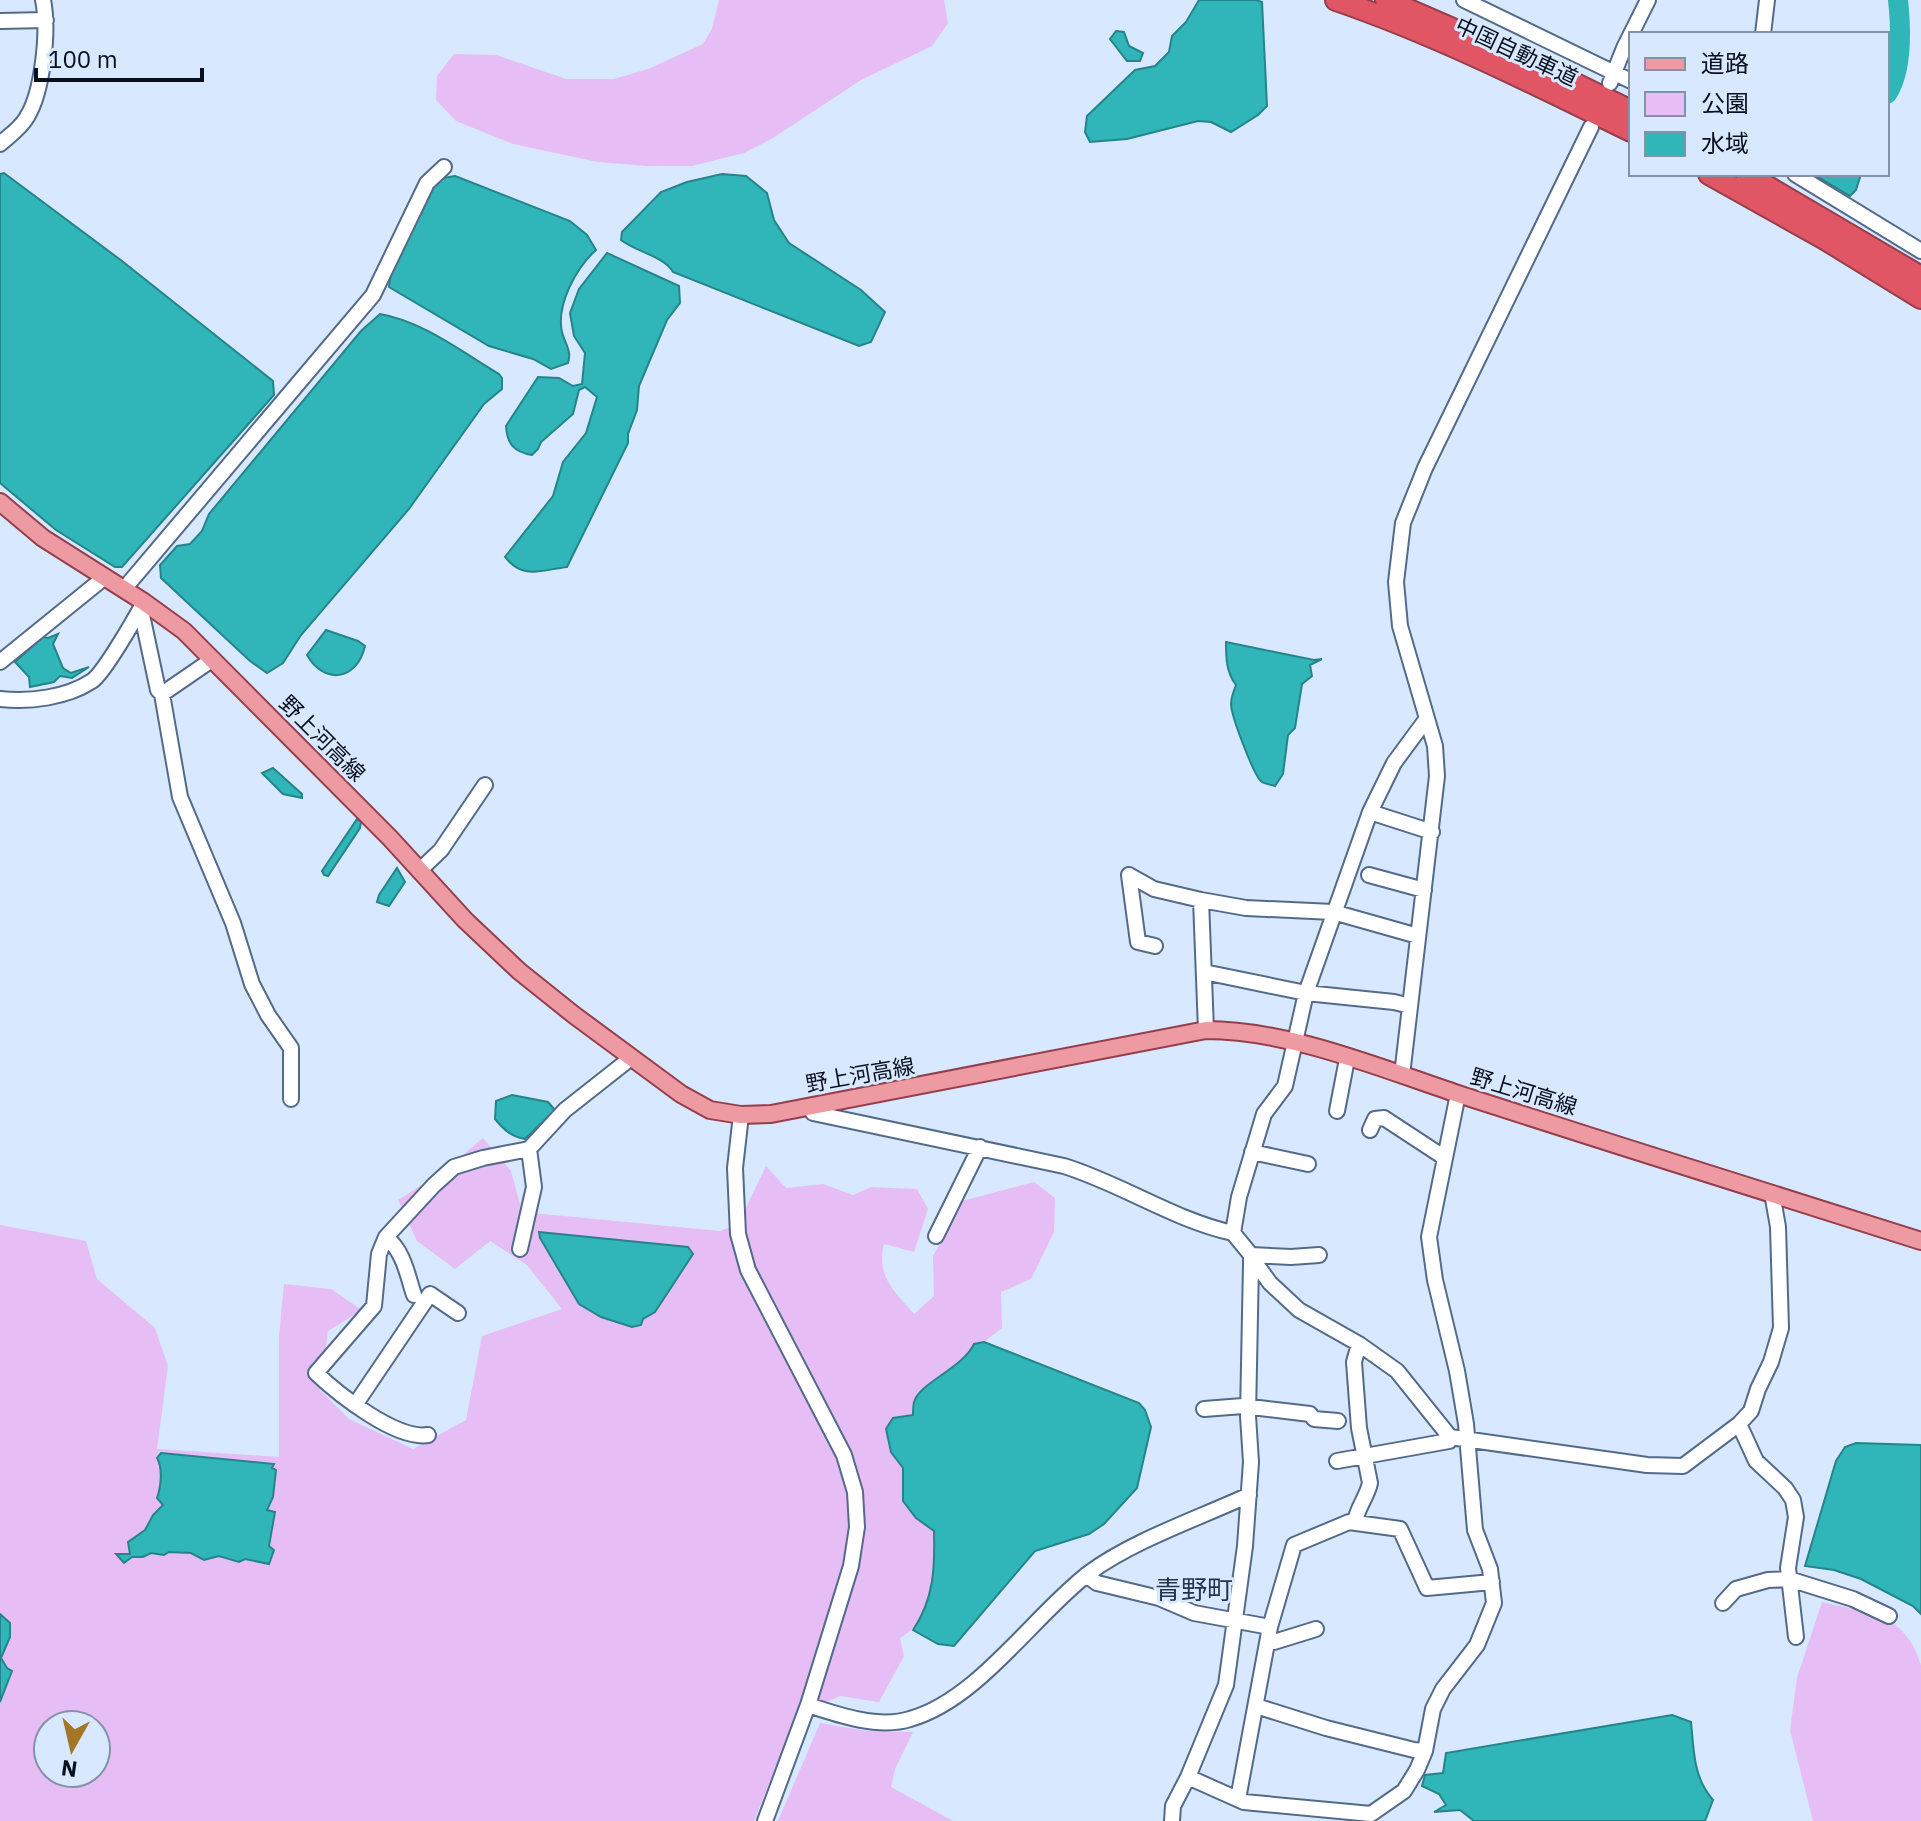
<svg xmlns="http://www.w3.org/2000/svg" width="1921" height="1821" font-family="'IBM Plex Sans','Noto Sans JP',sans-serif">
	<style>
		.green { fill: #e6bef5; fill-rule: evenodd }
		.water { fill: #30b6b9; stroke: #24848a; stroke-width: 2 }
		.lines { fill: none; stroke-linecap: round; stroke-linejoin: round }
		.river { stroke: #30b6b9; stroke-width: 20 }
		.minor-casing { stroke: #536a8a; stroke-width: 18 }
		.major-casing { stroke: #953e4c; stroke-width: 20 }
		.highway-casing { stroke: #953e4c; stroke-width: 24 }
		.minor { stroke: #fff; stroke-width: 14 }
		.major { stroke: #ed9aa3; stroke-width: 16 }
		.highway { stroke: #e15665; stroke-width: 20 }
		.labels { text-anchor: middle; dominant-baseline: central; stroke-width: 6; stroke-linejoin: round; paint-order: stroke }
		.street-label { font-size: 22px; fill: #08101d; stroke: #d8e8ff }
		.quarter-label { font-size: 26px; fill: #213552; stroke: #d8e8ff }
	</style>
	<rect width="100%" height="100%" fill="#d8e8ff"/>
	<path class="green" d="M 719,0 L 944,0 L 948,23 L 932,46 L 861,80 L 773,138 L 744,153 L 692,166 L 646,166 L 598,162 L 513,144 L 456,121 L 436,100 L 437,76 L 454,54 L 496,55 L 566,79 L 614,79 L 648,69 L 703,44 L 712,29 Z
		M 483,1138 L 511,1171 L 522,1212 L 720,1231 L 738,1224 L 766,1166 L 786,1188 L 823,1184 L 853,1195 L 871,1187 L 917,1189 L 928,1209 L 914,1252 L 884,1244 C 876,1276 894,1291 914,1314 L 934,1296 L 933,1256 L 962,1201 L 1034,1182 L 1055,1198 L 1054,1232 L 1031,1279 L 1001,1292 L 1002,1328 L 984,1342 L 974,1344 C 963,1368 919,1383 913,1402 C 912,1406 913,1411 913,1415 L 893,1417 L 886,1429 L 890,1452 L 903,1468 L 903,1501 L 916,1518 L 934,1531 C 934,1570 937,1616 900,1638 L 904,1656 L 879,1702 L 840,1696 L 797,1714 L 754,1821 L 0,1821 L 0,1225 L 86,1241 L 97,1279 L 155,1328 L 168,1366 L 157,1449 L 279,1457 L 279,1336 L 284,1284 L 331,1289 L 362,1310 L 328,1331 L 320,1390 L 349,1419 L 413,1449 L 466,1420 L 482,1336 L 562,1309 L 527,1265 L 490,1241 L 455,1269 L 417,1241 L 398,1200 L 444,1171 ZM 48,1725 L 96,1725 L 96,1773 L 48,1773 Z
		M 1822,1602 C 1868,1613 1906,1613 1921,1665 L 1921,1821 L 1813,1821 L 1790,1730 L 1797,1678 Z
		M 820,1723 L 867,1731 L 913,1732 L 895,1769 L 891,1787 L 953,1821 L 778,1821 Z"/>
	<path class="water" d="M 1199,0 L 1256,0 L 1262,2 L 1267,106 L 1258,115 L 1231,132 L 1211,122 L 1198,121 L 1127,139 L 1090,142 L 1085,132 L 1087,116 L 1135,70 L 1155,66 L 1169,52 L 1172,36 L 1186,22 Z
		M 1116,31 L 1124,32 L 1129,46 L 1143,53 L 1140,61 L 1127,61 L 1110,39 Z
		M 4,173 L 122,261 L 273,381 L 274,395 L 122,567 L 115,567 L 56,530 L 0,483 L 0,174 Z
		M 722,174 L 746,176 L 767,193 L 774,220 L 789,243 L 861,290 L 885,312 L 871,342 L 859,346 L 673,272 C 664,256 636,252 621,240 L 622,232 L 661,192 L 687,182 Z
		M 1813,174 L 1861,174 L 1856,190 L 1850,196 Z
		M 455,176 L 570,221 L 587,235 L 596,250 C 576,268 556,305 562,332 C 565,344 572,351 568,363 L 551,369 L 533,359 L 489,346 L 389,287 C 390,265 420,196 437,182 C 442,177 449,177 455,176 Z
		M 607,253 L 679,286 L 680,303 L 667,320 L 639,386 L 637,410 L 628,434 L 628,443 L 567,567 C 541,570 523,580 505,557 L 553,496 L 563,462 L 586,433 L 597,397 L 585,387 L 579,390 L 573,414 L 541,442 L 538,449 L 532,455 C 514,452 507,444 506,426 L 538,377 L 559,378 L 573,386 L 582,384 L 585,353 L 574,336 L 570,313 L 579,289 Z
		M 380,314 C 422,321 462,352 499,374 L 502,378 L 502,389 L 484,404 L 409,509 L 301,635 L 283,663 L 267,673 L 250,661 L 161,578 L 160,565 L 177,546 L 190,544 L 202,531 L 209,514 L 361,331 Z
		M 326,630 L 358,641 L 365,646 C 357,681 324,685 307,655 Z
		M 58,634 L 53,644 L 63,668 L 71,673 L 89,667 L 72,678 L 60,676 L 54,682 L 30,687 L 29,677 L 15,662 L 43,637 L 48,638 Z
		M 1226,642 L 1314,660 L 1322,659 L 1310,665 L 1312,676 L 1302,684 L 1295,728 L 1288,735 L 1283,774 L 1275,786 C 1272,785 1265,784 1262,782 C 1254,777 1231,715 1231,704 C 1231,698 1234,690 1236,685 C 1226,672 1226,657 1226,642 Z
		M 273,768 L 302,794 L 302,798 L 283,794 L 262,773 Z
		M 357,819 L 361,822 L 360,828 L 328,876 L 324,875 L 322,871 Z
		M 397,868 L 405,882 L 389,906 L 377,902 L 379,895 Z
		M 512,1095 L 548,1102 L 555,1110 L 525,1139 C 512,1137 504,1130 495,1119 L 496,1101 Z
		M 539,1232 L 688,1247 L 693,1254 L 655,1312 L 643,1319 L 641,1325 L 632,1327 L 601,1317 L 579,1304 L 540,1238 Z
		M 984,1342 L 1139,1403 L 1145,1410 L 1151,1427 L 1137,1488 L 1104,1524 L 1089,1534 L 1035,1551 L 954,1646 L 938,1644 L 913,1630 C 934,1599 935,1568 934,1531 L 916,1518 L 903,1501 L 903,1468 L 891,1452 L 886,1429 L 893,1418 L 913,1415 C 913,1411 913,1406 914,1402 C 919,1383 963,1368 974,1344 Z
		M 1856,1443 L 1921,1445 L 1921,1614 L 1913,1606 L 1861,1579 L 1834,1570 L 1805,1566 L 1836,1461 L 1845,1447 Z
		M 161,1453 L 274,1464 L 272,1468 L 276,1470 L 273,1497 L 267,1510 L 275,1512 L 269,1546 L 274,1550 L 269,1564 L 245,1559 L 239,1562 L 219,1556 L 204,1560 L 191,1553 L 169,1552 L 164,1555 L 151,1553 L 143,1557 L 132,1557 L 124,1563 L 116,1554 L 130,1554 L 128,1542 L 145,1530 L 153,1515 L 163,1505 L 157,1498 C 161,1487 163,1468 157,1458 Z
		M 0,1614 L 10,1623 L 10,1637 L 1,1658 L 7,1668 L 12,1671 L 0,1702 Z
		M 1672,1715 L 1691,1722 C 1694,1751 1693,1777 1713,1800 L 1705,1821 L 1474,1821 L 1460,1810 L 1434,1812 L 1446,1805 L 1439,1794 L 1422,1786 L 1425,1775 L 1443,1773 L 1446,1753 Z"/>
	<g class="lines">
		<path class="river" d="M 1887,94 C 1903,70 1901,28 1898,0"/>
		<g class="minor-casing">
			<path id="minor" d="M 1464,0 L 1631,81
				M 0,21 L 46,20
				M 1763,34 L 1767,0
				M 1610,83 L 1624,48 L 1648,0
				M 0,144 C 9,136 21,128 27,117 C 43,91 49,30 43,0
				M 1795,174 L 1921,251
				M 124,589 L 373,295 L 427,183 L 444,167
				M 138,613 L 142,615 L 158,690 L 162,694
				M 213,659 L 162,694 L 180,797 L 233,923 L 252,984 L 268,1015 L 291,1048 L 291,1099
				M 0,662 L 105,577
				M 0,699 C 30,702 66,698 92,681 C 104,673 136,617 144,602
				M 1425,721 L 1394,763 L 1370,812 L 1306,993 L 1285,1086 L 1264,1114 L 1239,1197 L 1233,1233 L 1251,1255 L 1251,1264 L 1248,1416 L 1251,1462 L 1245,1546 L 1226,1685 L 1188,1777 L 1244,1802 L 1371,1814 L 1404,1791 L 1417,1770 L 1425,1751 L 1433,1709 L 1443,1689 L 1477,1645 L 1494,1603 L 1490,1569 L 1475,1530 L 1466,1424 L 1457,1371 L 1435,1280 L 1429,1237 L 1458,1094
				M 1370,812 L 1432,832
				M 419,871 L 441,850 L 485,785
				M 1129,875 L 1154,889 L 1201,900 L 1246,908 L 1333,912 L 1418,936
				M 1129,875 L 1138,942 L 1155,946
				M 1369,875 L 1424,890
				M 1201,900 L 1206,1030
				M 1204,972 L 1306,993 L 1394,1002 L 1410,1006
				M 1402,1075 L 1437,776 L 1435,746 L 1400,626 L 1396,582 L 1403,523 L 1425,468 L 1591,127
				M 809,1106 L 813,1113 L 1064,1166 C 1122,1184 1174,1220 1233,1233
				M 1337,1111 L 1347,1059
				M 741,1115 L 735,1168 L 738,1234 L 748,1270 L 844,1455 L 855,1492 L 857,1527 L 851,1566 L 808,1705 L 765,1821
				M 1370,1130 L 1375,1119 L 1384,1118 L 1445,1158
				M 1252,1152 L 1308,1164
				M 936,1236 L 980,1147
				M 386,1237 C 404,1252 407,1274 414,1295
				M 520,1249 L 534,1187 L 529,1149
				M 1251,1255 L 1291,1257 L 1319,1255
				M 1251,1264 L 1256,1264 L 1270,1283 L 1299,1310 L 1359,1344 L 1397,1371 L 1450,1437 L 1647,1465 L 1683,1466 L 1739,1424 L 1751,1411 L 1758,1389 L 1771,1362 L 1781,1328 L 1778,1227 L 1772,1193
				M 355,1405 L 430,1294 L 458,1313
				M 1204,1409 L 1243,1406 L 1310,1414 L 1314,1419 L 1338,1421
				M 1739,1424 L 1756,1461 L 1785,1488 L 1793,1500 L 1796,1517 L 1788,1568 L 1796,1637
				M 428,1435 C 396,1440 338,1394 316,1373 L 374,1306 L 379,1254 L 386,1237 L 434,1185 L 454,1167 L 483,1158 L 529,1149 L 565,1110 L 631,1058
				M 1337,1461 L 1449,1441 L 1450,1437
				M 1355,1522 C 1357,1508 1367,1497 1370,1483 L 1359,1428 L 1354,1362 L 1359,1344
				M 1086,1575 L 1097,1583 L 1159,1598 L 1194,1613 L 1270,1627
				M 1723,1603 L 1736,1589 L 1768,1580 L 1789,1579 L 1853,1599 L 1889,1616
				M 1268,1641 L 1274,1642 L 1316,1629
				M 808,1705 C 838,1715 879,1729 910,1719 C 978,1700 1033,1616 1089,1573 C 1132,1541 1199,1518 1249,1495
				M 1256,1706 L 1326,1728 L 1414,1750 L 1425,1751
				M 1238,1799 L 1270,1627 L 1294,1545 L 1349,1522 L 1400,1529 L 1427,1588 L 1492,1582
				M 1172,1821 L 1173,1806 L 1188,1777"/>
		</g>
		<g class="major-casing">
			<path id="major" d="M 0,502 L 43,538 L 144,602 L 184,631 L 390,838 L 465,920 L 519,971 L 574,1015 L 681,1094 L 710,1110 L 741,1115 L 771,1114 L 1206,1030 C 1289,1030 1380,1068 1458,1094 C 1612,1144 1767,1192 1921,1241"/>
		</g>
		<g class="highway-casing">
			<path id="highway" d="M 1336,0 C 1438,35 1535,84 1631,131
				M 1386,0 L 1547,70 L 1631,111
				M 1709,174 L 1825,239 L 1921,298
				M 1746,174 L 1921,277"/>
		</g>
		<use href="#minor" class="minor"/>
		<use href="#major" class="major"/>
		<use href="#highway" class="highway"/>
	</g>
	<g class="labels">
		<g class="street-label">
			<text transform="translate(1517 51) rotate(25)">中国自動車道</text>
			<text transform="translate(323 738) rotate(45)">野上河高線</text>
			<text transform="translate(860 1074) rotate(-10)">野上河高線</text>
			<text transform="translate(1524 1091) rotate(17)">野上河高線</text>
		</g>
		<g class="quarter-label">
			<text x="1194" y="1589">青野町</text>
		</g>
	</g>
	<rect x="1629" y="32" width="260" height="144" fill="#d8e8ff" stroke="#8592a5" stroke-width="2"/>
	<rect x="1645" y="58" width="40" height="12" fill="#ed9aa3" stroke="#8592a5" stroke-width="2"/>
	<text x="1701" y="72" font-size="24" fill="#08101d">道路</text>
	<rect x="1645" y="92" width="40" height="24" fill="#e6bef5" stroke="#8592a5" stroke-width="2"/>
	<text x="1701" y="112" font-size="24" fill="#08101d">公園</text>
	<rect x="1645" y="132" width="40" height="24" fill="#30b6b9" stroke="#8592a5" stroke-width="2"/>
	<text x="1701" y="152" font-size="24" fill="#08101d">水域</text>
	<g transform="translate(72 1749) rotate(188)"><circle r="38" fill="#d8e8ff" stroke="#8592a5" stroke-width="2"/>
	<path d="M0-6L14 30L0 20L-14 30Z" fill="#a27527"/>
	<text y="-12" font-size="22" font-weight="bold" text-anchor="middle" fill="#08101d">N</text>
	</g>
	<path d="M36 68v12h166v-12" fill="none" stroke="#08101d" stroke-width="4"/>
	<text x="48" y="68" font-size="24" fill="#08101d" stroke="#d8e8ff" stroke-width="6" paint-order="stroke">100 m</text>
</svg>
